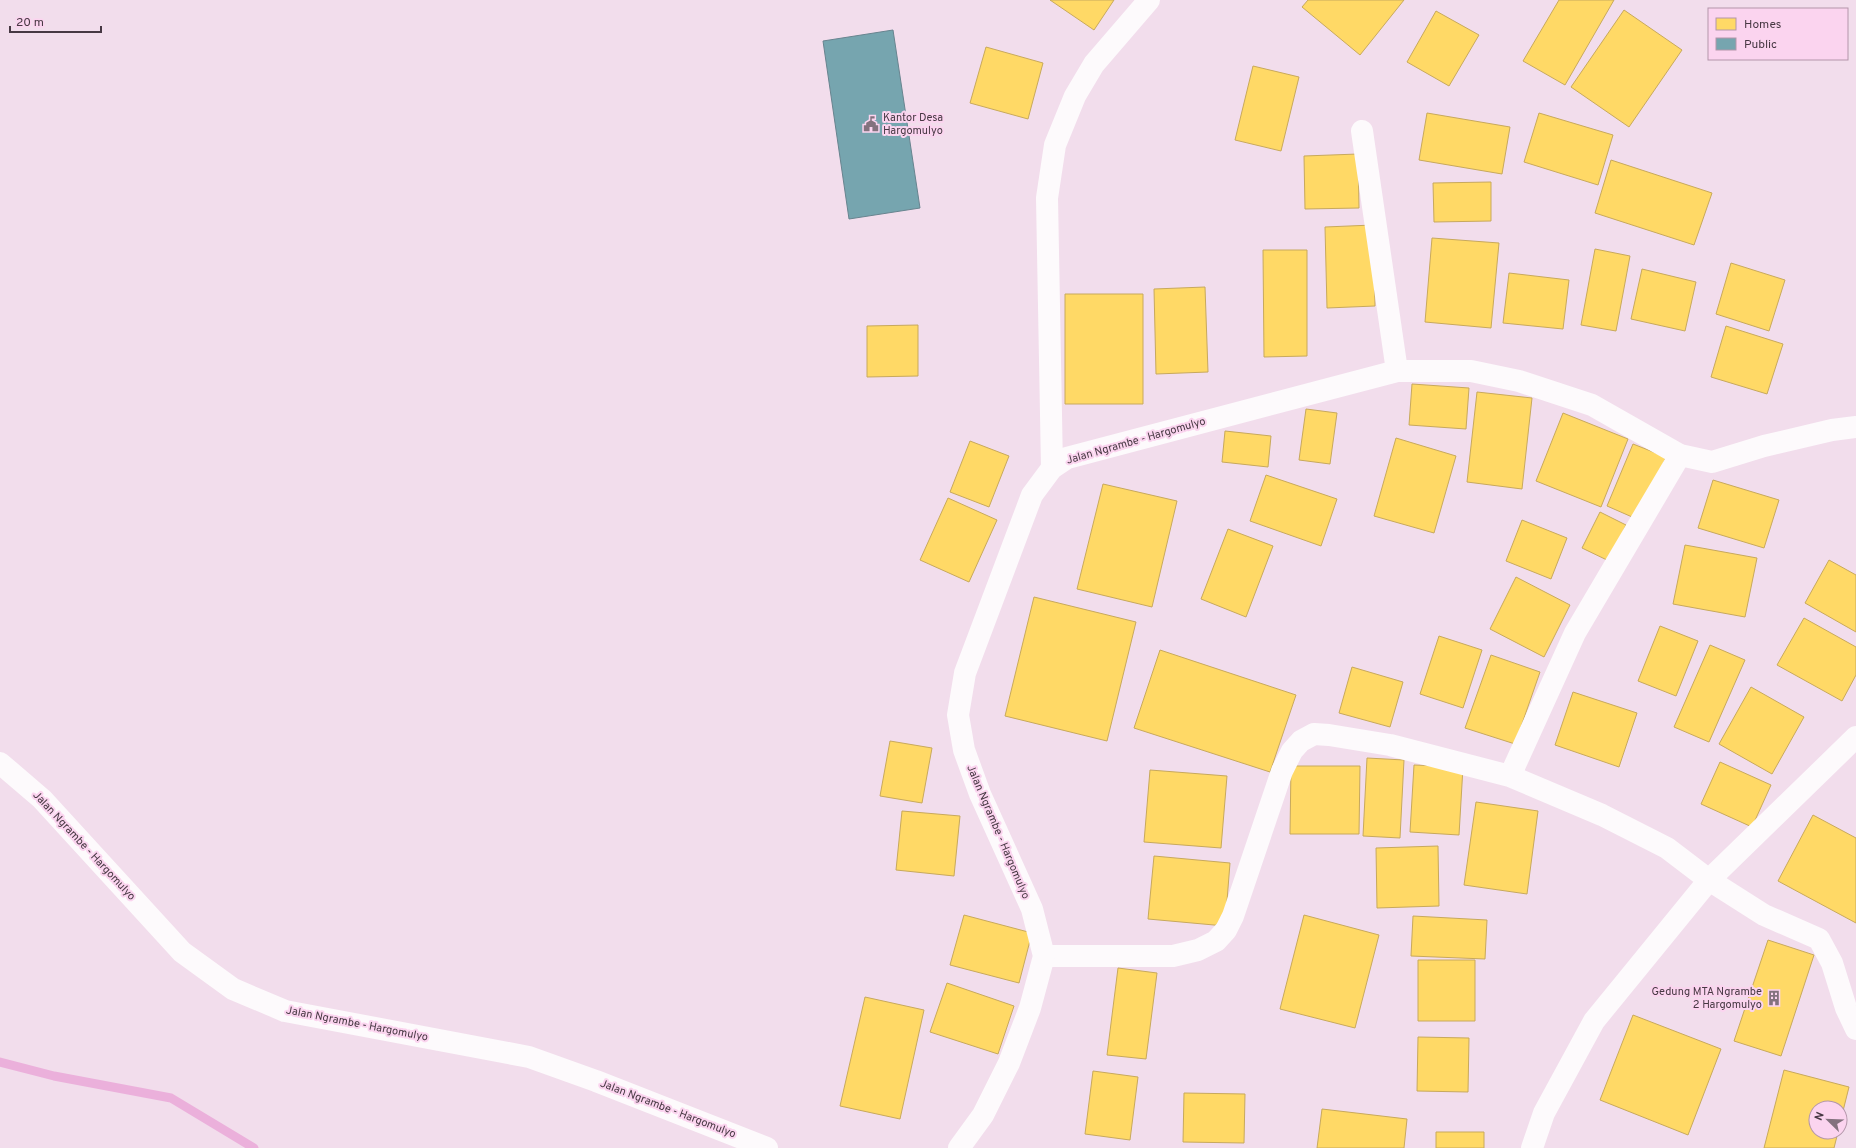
<svg xmlns="http://www.w3.org/2000/svg" width="1856" height="1148" font-family="Overpass,sans-serif">
	<style>
		.homes { fill: #ffd966; stroke: #c8a95c }
		.public { fill: #76a5af; stroke: #68848f }
		.lines { fill: none; stroke-linecap: round; stroke-linejoin: round }
		.stream { stroke: #ebb0db; stroke-width: 9 }
		.street { stroke: #fdfafc; stroke-width: 22 }
		.secondary { stroke: #fdfafc; stroke-width: 22 }
		.labels { text-anchor: middle; dominant-baseline: central; stroke-width: 4; stroke-linejoin: round; paint-order: stroke }
		.poi-label { font-size: 11px; fill: #473843; stroke: #fbd4ef; text-anchor: start }
		.street-label { font-size: 11px; fill: #473843; stroke: #fbd4ef }
	</style>
	<rect width="100%" height="100%" fill="#f2ddec"/>
	<path class="homes" d="M 1050,0 L 1114,0 L 1094,30 Z
		M 1308,0 L 1404,0 L 1360,55 L 1302,7 Z
		M 1559,0 L 1614,0 L 1565,85 L 1523,61 Z
		M 1624,10 L 1682,50 L 1629,127 L 1571,87 Z
		M 1436,11 L 1479,35 L 1449,86 L 1407,62 Z
		M 986,47 L 1043,63 L 1028,119 L 970,103 Z
		M 1253,66 L 1299,77 L 1281,151 L 1235,140 Z
		M 1427,113 L 1510,127 L 1502,174 L 1419,160 Z
		M 1539,113 L 1613,135 L 1598,185 L 1524,162 Z
		M 1358,154 L 1359,208 L 1305,209 L 1304,156 Z
		M 1611,160 L 1712,193 L 1694,245 L 1595,213 Z
		M 1491,182 L 1491,221 L 1434,222 L 1433,183 Z
		M 1373,225 L 1375,306 L 1327,308 L 1325,227 Z
		M 1432,238 L 1499,243 L 1491,328 L 1425,322 Z
		M 1595,249 L 1630,256 L 1616,331 L 1581,325 Z
		M 1263,250 L 1307,250 L 1307,356 L 1264,357 Z
		M 1731,263 L 1785,280 L 1769,331 L 1716,314 Z
		M 1642,269 L 1696,282 L 1685,331 L 1631,319 Z
		M 1509,273 L 1569,280 L 1563,329 L 1503,323 Z
		M 1205,287 L 1208,372 L 1156,374 L 1154,289 Z
		M 1065,294 L 1143,294 L 1143,404 L 1065,404 Z
		M 918,325 L 918,376 L 867,377 L 867,326 Z
		M 1726,326 L 1783,344 L 1767,394 L 1711,377 Z
		M 1412,384 L 1469,388 L 1466,429 L 1409,425 Z
		M 1477,392 L 1532,398 L 1522,489 L 1467,482 Z
		M 1306,409 L 1337,413 L 1330,464 L 1299,460 Z
		M 1563,413 L 1628,439 L 1601,507 L 1536,481 Z
		M 1225,431 L 1271,436 L 1268,467 L 1222,462 Z
		M 1396,438 L 1456,456 L 1434,533 L 1374,516 Z
		M 970,441 L 1009,456 L 989,507 L 950,492 Z
		M 1633,444 L 1666,457 L 1639,520 L 1607,506 Z
		M 1266,475 L 1337,499 L 1321,546 L 1250,521 Z
		M 1713,480 L 1779,500 L 1764,548 L 1698,528 Z
		M 1103,484 L 1177,501 L 1152,607 L 1077,589 Z
		M 948,498 L 997,520 L 969,582 L 920,560 Z
		M 1600,512 L 1626,525 L 1609,561 L 1582,548 Z
		M 1522,520 L 1567,538 L 1551,579 L 1506,561 Z
		M 1228,529 L 1273,546 L 1246,617 L 1201,599 Z
		M 1685,545 L 1757,558 L 1745,617 L 1673,604 Z
		M 1829,560 L 1856,575 L 1856,632 L 1805,603 Z
		M 1516,577 L 1570,605 L 1544,657 L 1490,629 Z
		M 1034,597 L 1136,622 L 1107,741 L 1005,716 Z
		M 1804,618 L 1856,647 L 1856,675 L 1842,701 L 1777,665 Z
		M 1660,626 L 1698,641 L 1676,696 L 1638,681 Z
		M 1439,636 L 1482,650 L 1463,708 L 1420,694 Z
		M 1710,645 L 1745,660 L 1709,742 L 1674,727 Z
		M 1160,650 L 1296,695 L 1270,772 L 1134,728 Z
		M 1491,655 L 1540,672 L 1515,744 L 1465,728 Z
		M 1352,667 L 1403,682 L 1390,727 L 1339,713 Z
		M 1751,687 L 1804,717 L 1772,774 L 1719,744 Z
		M 1573,692 L 1637,713 L 1619,767 L 1555,745 Z
		M 890,741 L 932,748 L 922,803 L 880,796 Z
		M 1367,758 L 1404,760 L 1400,838 L 1363,836 Z
		M 1720,762 L 1771,785 L 1752,827 L 1701,804 Z
		M 1414,765 L 1463,767 L 1459,835 L 1410,832 Z
		M 1291,766 L 1360,766 L 1359,834 L 1290,834 Z
		M 1150,770 L 1227,776 L 1221,848 L 1144,842 Z
		M 1476,802 L 1538,811 L 1527,894 L 1464,885 Z
		M 902,811 L 960,816 L 954,876 L 896,870 Z
		M 1813,815 L 1856,838 L 1856,923 L 1778,881 Z
		M 1438,846 L 1439,906 L 1377,908 L 1376,848 Z
		M 1154,856 L 1230,863 L 1225,926 L 1148,919 Z
		M 964,915 L 1032,933 L 1019,983 L 950,965 Z
		M 1304,915 L 1379,935 L 1355,1028 L 1280,1009 Z
		M 1413,916 L 1487,920 L 1485,959 L 1411,956 Z
		M 1768,940 L 1814,955 L 1781,1056 L 1734,1041 Z
		M 1418,960 L 1475,960 L 1475,1021 L 1418,1021 Z
		M 1118,968 L 1157,973 L 1146,1059 L 1107,1055 Z
		M 947,983 L 1014,1006 L 998,1054 L 930,1032 Z
		M 865,997 L 924,1010 L 900,1119 L 840,1106 Z
		M 1633,1015 L 1721,1049 L 1688,1135 L 1600,1100 Z
		M 1418,1037 L 1469,1038 L 1468,1092 L 1417,1091 Z
		M 1784,1070 L 1849,1087 L 1840,1123 L 1840,1108 L 1816,1108 L 1816,1132 L 1838,1132 L 1834,1148 L 1764,1148 Z
		M 1093,1071 L 1138,1077 L 1130,1140 L 1085,1134 Z
		M 1184,1093 L 1245,1094 L 1244,1143 L 1183,1142 Z
		M 1322,1109 L 1407,1119 L 1404,1148 L 1317,1148 Z
		M 1436,1132 L 1484,1132 L 1484,1148 L 1436,1148 Z"/>
	<path class="public" d="M 893,30 L 920,208 L 849,219 L 823,41 Z"/>
	<g class="lines">
		<path class="stream" d="M 0,1062 L 54,1076 L 171,1098 L 254,1148"/>
		<path class="street" d="M 1362,131 L 1397,371
			M 1052,468 L 1047,198 L 1055,145 L 1075,96 L 1094,64 L 1149,0
			M 1510,776 L 1575,633 L 1680,455
			M 1044,956 L 1173,956 L 1198,950 L 1216,941 L 1226,930 L 1233,916 L 1282,771 L 1292,751 L 1301,741 L 1314,734 L 1329,735 L 1390,745 L 1510,776 L 1602,815 L 1667,848 L 1709,880 L 1764,915 L 1819,939 L 1832,963 L 1846,1008 L 1856,1029
			M 1532,1148 L 1544,1113 L 1594,1021 L 1709,880 L 1856,737"/>
		<path class="secondary" d="M 0,763 L 42,799 L 182,952 L 233,989 L 285,1011 L 529,1057 L 596,1081 L 767,1148
			M 959,1148 L 983,1115 L 1009,1063 L 1030,1008 L 1044,956 L 1032,909 L 980,794 L 964,750 L 958,715 L 965,673 L 1032,495 L 1052,468 L 1067,458 L 1397,371 L 1471,371 L 1519,381 L 1592,405 L 1680,455 L 1712,462 L 1764,446 L 1832,430 L 1856,427"/>
	</g>
	<defs>
		<g id="civic-bare" transform="scale(1.2)"><path d="M-.6-6.5H3V-4.5H.6V-3L4-1V1h2V6H-6V1h2V-1L-.6-3ZM-1.2 2.5V6h2.4V2.5Z" fill="#83727e" stroke="#fbd4ef" stroke-width="2.5" paint-order="stroke"/></g>
		<g id="building-bare" transform="scale(1.2)"><path d="M-4-6H4V6H1V3H-1V6H-4ZM-2.5-4.3h1.7v1.8h-1.7ZM.8-4.3h1.7v1.8H.8ZM-2.5-1h1.7V.8h-1.7ZM.8-1h1.7V.8H.8Z" fill="#83727e" stroke="#fbd4ef" stroke-width="2.5" paint-order="stroke"/></g>
	</defs>
	<g fill-rule="evenodd">
		<use href="#civic-bare" x="871" y="124"/>
		<use href="#building-bare" x="1774" y="998"/>
	</g>
	<g class="labels">
		<g class="poi-label">
			<text x="883" y="118">Kantor Desa<tspan x="883" dy="13">Hargomulyo</tspan></text>
			<text x="1762" y="992" text-anchor="end">Gedung MTA Ngrambe<tspan x="1762" dy="13">2 Hargomulyo</tspan></text>
		</g>
		<g class="street-label">
			<text transform="translate(1136 441) rotate(-16)">Jalan Ngrambe - Hargomulyo</text>
			<text transform="translate(998 832) rotate(67)">Jalan Ngrambe - Hargomulyo</text>
			<text transform="translate(84 846) rotate(47)">Jalan Ngrambe - Hargomulyo</text>
			<text transform="translate(357 1024) rotate(11)">Jalan Ngrambe - Hargomulyo</text>
			<text transform="translate(668 1109) rotate(21)">Jalan Ngrambe - Hargomulyo</text>
		</g>
	</g>
	<rect x="1708" y="8" width="140" height="52" fill="#fbd4ef" stroke="#b396aa"/>
	<rect x="1716" y="18" width="20" height="12" fill="#ffd966" stroke="#b396aa"/>
	<text x="1744" y="28" font-size="12" fill="#473843">Homes</text>
	<rect x="1716" y="38" width="20" height="12" fill="#76a5af" stroke="#b396aa"/>
	<text x="1744" y="48" font-size="12" fill="#473843">Public</text>
	<g transform="translate(1828 1120) rotate(293)"><circle r="19" fill="#fbd4ef" stroke="#b396aa"/>
	<path d="M0-3L7 15L0 10L-7 15Z" fill="#83727e"/>
	<text y="-6" font-size="11" font-weight="bold" text-anchor="middle" fill="#473843">N</text>
	</g>
	<path d="M10 26v6h91v-6" fill="none" stroke="#473843" stroke-width="2"/>
	<text x="16" y="26" font-size="12" fill="#473843" stroke="#fbd4ef" stroke-width="3" paint-order="stroke">20 m</text>
</svg>
